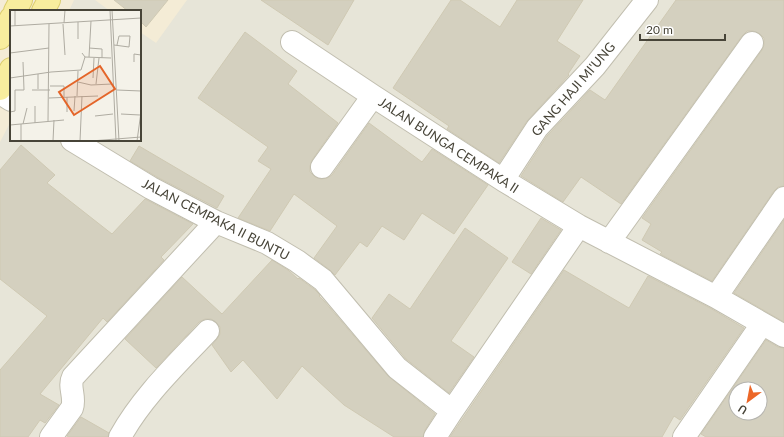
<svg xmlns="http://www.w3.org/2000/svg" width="784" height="437" font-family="Lato,sans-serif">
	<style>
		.residential { fill: #e7e5d8; fill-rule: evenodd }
		.commercial { fill: #f4ecd6 }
		.building { fill: #d4d0bf; stroke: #cfc9b3; fill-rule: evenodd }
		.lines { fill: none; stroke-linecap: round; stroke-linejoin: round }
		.minor-casing { stroke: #c1beaf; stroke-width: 24 }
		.major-casing { stroke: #dcce6f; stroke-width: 24 }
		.minor { stroke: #fff; stroke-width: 22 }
		.major { stroke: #f8ed9e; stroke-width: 22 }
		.labels { text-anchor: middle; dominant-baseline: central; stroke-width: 4; stroke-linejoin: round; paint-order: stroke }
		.street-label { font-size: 13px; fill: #474438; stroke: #fff }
		.inset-road { fill: none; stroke: #afaca2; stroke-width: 1 }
		.view { fill: #e46529; fill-opacity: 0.15; stroke: #e46529; stroke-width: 2 }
		.inset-edge { fill: none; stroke: #474438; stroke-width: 2 }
	</style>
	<rect width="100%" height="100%" fill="#f4f2e9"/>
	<path class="residential" d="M 0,0 L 784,0 L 784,437 L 0,437 ZM 11,11 L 140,11 L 140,140 L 11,140 ZM 736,389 L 760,389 L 760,413 L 736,413 Z"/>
	<path class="commercial" d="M 0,0 L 74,0 L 69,11 L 11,11 L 11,121 L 0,142 Z
		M 95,0 L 187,0 L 156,43 L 140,32 L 140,11 L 110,11 Z"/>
	<path class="building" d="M 114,0 L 168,0 L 146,27 L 140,21 L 140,11 L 128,11 Z
		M 261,0 L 354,0 L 328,45 Z
		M 451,0 L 460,0 L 500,27 L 517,0 L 583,0 L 557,41 L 580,56 L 568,74 L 569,75 L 527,121 L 499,163 L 447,129 L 449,126 L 393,88 Z
		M 676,0 L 784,0 L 784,186 L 778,187 L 774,191 L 712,281 L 660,254 L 662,252 L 642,240 L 651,224 L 642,218 L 762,50 L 764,45 L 764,38 L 759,33 L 753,31 L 747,31 L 742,36 L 621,204 L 581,177 L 563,202 L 521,176 L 547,136 L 590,90 L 605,100 Z
		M 245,32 L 297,71 L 288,84 L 338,123 L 312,160 L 310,166 L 310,172 L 315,177 L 321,179 L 327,178 L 332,175 L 369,123 L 422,162 L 432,149 L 488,185 L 454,234 L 422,213 L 404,240 L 382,226 L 367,247 L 360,242 L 335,275 L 330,270 L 314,258 L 337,226 L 294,194 L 270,231 L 238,218 L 271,169 L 258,161 L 268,147 L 198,98 Z
		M 21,145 L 55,175 L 47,183 L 112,234 L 145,199 L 193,224 L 161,257 L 164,260 L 107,322 L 103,318 L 40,394 L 59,405 L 45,423 L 40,420 L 28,437 L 0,437 L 0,370 L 47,316 L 0,279 L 0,170 Z
		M 139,146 L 224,196 L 217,208 L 157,177 L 130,161 Z
		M 541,218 L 561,230 L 531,274 L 512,262 Z
		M 784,220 L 784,322 L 734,293 Z
		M 465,228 L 508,258 L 451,341 L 474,357 L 449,393 L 406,359 L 372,318 L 389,294 L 410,309 Z
		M 272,260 L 288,270 L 298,279 L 299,278 L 314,289 L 320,295 L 319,296 L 324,301 L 388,376 L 435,414 L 425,430 L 423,437 L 394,437 L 344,405 L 302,366 L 277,399 L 243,360 L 231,372 L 212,345 L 217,339 L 220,334 L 220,327 L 216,322 L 211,319 L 205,319 L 199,322 L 156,368 L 125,339 L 182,277 L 222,314 Z
		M 564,270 L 629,308 L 648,276 L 710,308 L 744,328 L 680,420 L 674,416 L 662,437 L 450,437 Z
		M 766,340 L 778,347 L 784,348 L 784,437 L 706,437 L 701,434 ZM 736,389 L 760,389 L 760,413 L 736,413 Z
		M 81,417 L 109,433 L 108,437 L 69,437 L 67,436 Z"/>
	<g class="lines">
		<g class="minor-casing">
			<path id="minor" d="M 292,42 L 373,96 L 503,180 L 579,226 L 716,297 L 784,336
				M 0,93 L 11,100
				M 72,140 L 151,188 L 216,222 L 267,243 L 297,261 L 323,280 L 397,368 L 452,411
				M 322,167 L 373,96
				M 503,180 L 537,128 L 595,66 L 647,0
				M 609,242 L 752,43
				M 716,297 L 784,198
				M 51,437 L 72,408 C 76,397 68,387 73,377 L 216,222
				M 120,437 C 142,397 177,364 208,331
				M 435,437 L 452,411 L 579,226
				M 684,437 L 762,324"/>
		</g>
		<g class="major-casing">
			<path id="major" d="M 15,11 L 21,0
				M 43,11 L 49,0
				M 0,38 L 11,18
				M 0,89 L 11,69"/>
		</g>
		<use href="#minor" class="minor"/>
		<use href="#major" class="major"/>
	</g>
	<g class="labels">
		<g class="street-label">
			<text transform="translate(573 89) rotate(-49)">GANG HAJI MI'UNG</text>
			<text transform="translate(449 145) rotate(33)">JALAN BUNGA CEMPAKA II</text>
			<text transform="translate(216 219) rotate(27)">JALAN CEMPAKA II BUNTU</text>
		</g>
	</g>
	<g transform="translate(10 10)">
		<rect width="131" height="131" fill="#f4f2e9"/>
		<path class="inset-road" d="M 100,0 L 106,131M 102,0 L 109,131M 54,13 L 55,0M 53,14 L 55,45M 0,16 L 131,8M 5,16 L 5,0M 68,29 L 68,12M 104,35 L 119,37 L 120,26 L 109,26 L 107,35M 79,38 L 92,39 L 92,48M 0,43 L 39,38M 75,47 L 101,48M 79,47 L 81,11M 124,52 L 124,44 L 131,45M 0,68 L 41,62 L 71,60 L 75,47 L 72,43M 83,68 L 84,48M 68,72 L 81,75 L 102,74M 86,74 L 89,48M 40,76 L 54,76 L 54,87M 28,79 L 28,64M 22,80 L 40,80M 107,80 L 131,81M 67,86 L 68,61M 39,88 L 88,86M 64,101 L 65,86M 57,102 L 57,87M 111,104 L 130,105M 0,106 L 0,102 L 5,101 L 5,80 L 14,80 L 13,52M 85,106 L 103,104M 38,111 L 39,14M 25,113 L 25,96M 11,114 L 11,131M 13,114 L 17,98M 0,115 L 54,110M 43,131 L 44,110M 70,131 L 72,86M 81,131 L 131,127M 127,131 L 131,102"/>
		<path class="view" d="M 90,56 L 105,79 L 64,105 L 49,82 Z"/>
		<rect width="131" height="131" class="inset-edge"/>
	</g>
	<g transform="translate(748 401) rotate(212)"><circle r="19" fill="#ffffff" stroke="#b5b4af"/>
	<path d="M0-3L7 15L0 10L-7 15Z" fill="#ec6728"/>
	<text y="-6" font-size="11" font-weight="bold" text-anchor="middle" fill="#474438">U</text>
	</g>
	<path d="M640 34v6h85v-6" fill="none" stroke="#474438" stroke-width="2"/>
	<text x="646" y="34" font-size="12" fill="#474438" stroke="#ffffff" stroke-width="3" paint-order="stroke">20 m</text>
</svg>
